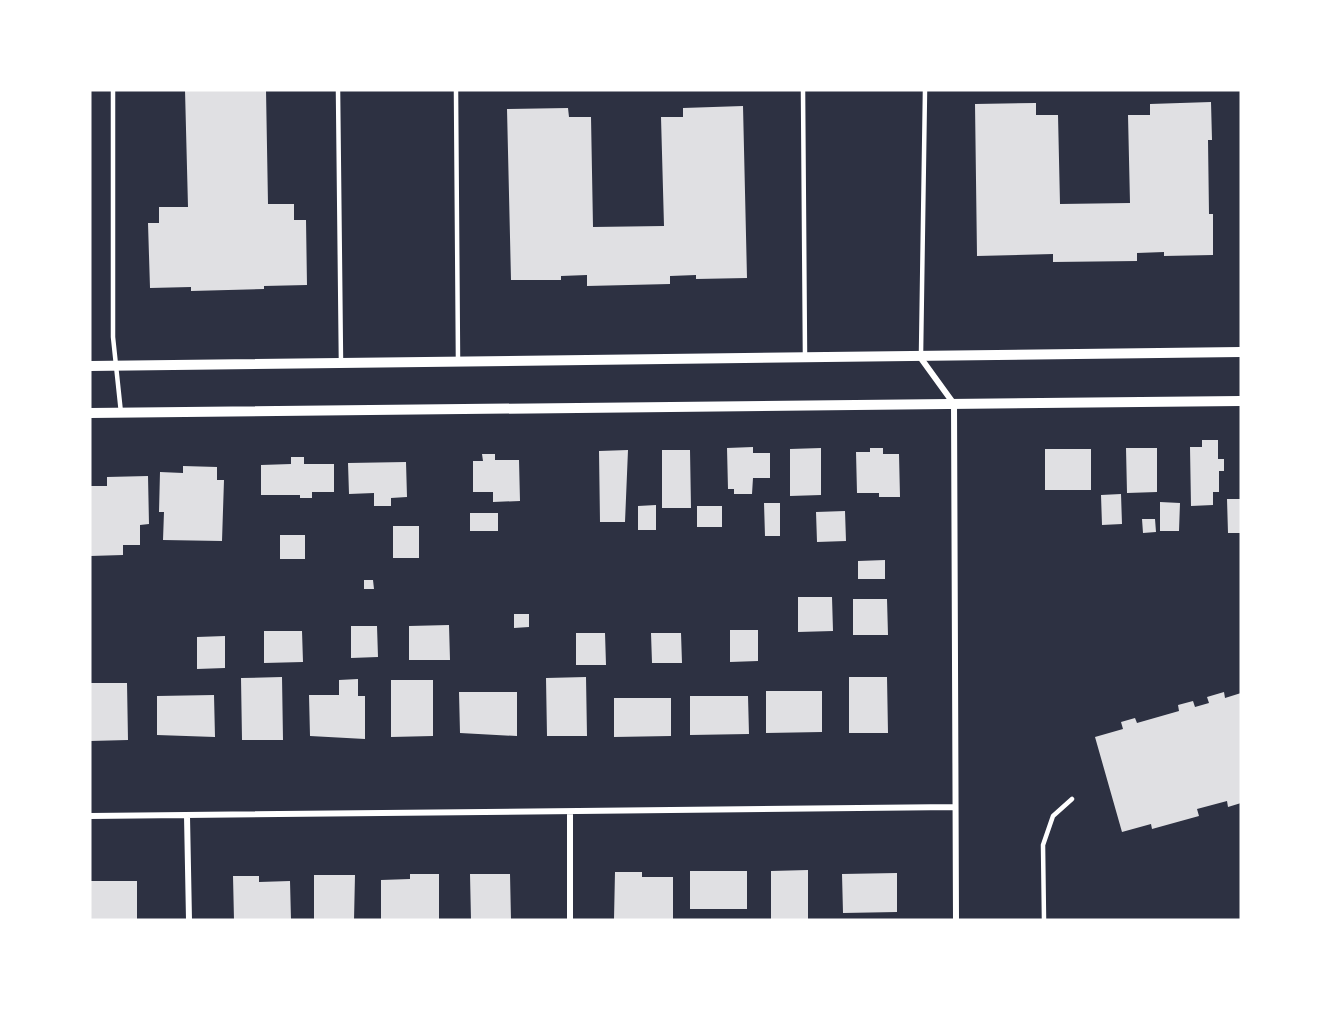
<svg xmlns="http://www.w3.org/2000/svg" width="1331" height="1010" font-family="Mulish,sans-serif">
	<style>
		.building { fill: #e0e0e3 }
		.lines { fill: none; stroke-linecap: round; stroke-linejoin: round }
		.service { stroke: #fff; stroke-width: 4.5 }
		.minor { stroke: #fff; stroke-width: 6 }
		.tertiary { stroke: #fff; stroke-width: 10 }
	</style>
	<rect width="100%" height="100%" fill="#2d3142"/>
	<path class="building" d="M 185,90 L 266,90 L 268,204 L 294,204 L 294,220 L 306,220 L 307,285 L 264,286 L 264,289 L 191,291 L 191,287 L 150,288 L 148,223 L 159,223 L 159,207 L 188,207 Z
		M 1211,102 L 1212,140 L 1208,140 L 1209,214 L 1213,214 L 1213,255 L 1164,256 L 1164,252 L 1137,253 L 1137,261 L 1053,262 L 1053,254 L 977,256 L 975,104 L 1036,103 L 1036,115 L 1058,115 L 1060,204 L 1130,203 L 1128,115 L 1150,115 L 1150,104 Z
		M 743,106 L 747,278 L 696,279 L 696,275 L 670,276 L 670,284 L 587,286 L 587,275 L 561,276 L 561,280 L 511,280 L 507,109 L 568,108 L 569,117 L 591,117 L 593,227 L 664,226 L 661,117 L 683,117 L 683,108 Z
		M 1202,440 L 1218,440 L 1218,459 L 1224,459 L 1224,471 L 1219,471 L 1219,492 L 1213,492 L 1213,505 L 1191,506 L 1190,447 L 1202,447 Z
		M 753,447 L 753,453 L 770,453 L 770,478 L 753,478 L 752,494 L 734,494 L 734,489 L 728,489 L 727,448 Z
		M 821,448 L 821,495 L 790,496 L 790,449 Z
		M 870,448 L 883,448 L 883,454 L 899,454 L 900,497 L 879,497 L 879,493 L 857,493 L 856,452 L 870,452 Z
		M 1126,448 L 1157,448 L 1157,492 L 1127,493 Z
		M 1045,449 L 1091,449 L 1091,490 L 1045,490 Z
		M 628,450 L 625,522 L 600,522 L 599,451 Z
		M 662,450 L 690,450 L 691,508 L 662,508 Z
		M 482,454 L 495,454 L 495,460 L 519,460 L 520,501 L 493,502 L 493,492 L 473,492 L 473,461 L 483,461 Z
		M 291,457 L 304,457 L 304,464 L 334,464 L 334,492 L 312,492 L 312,498 L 300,498 L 300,495 L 261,495 L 261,465 L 291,464 Z
		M 406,462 L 407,497 L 391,498 L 391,506 L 374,506 L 374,493 L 349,494 L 348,463 Z
		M 183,466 L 217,467 L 217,480 L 224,480 L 222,541 L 163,540 L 164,512 L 159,512 L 160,472 L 183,473 Z
		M 148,476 L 149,524 L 140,525 L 140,545 L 123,545 L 123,555 L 90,556 L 90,486 L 107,486 L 107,477 Z
		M 1121,494 L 1122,524 L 1102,525 L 1101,495 Z
		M 1227,499 L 1241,499 L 1241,533 L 1228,533 Z
		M 1160,502 L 1180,503 L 1179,531 L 1160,531 Z
		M 764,503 L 780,503 L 780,536 L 765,536 Z
		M 656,505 L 656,530 L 638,530 L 638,506 Z
		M 697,506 L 722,506 L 722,527 L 697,527 Z
		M 845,511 L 846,541 L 817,542 L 816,512 Z
		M 470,513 L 498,513 L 498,531 L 470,531 Z
		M 1142,519 L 1155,519 L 1156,532 L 1143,533 Z
		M 393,526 L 419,526 L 419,558 L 393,558 Z
		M 280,535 L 305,535 L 305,559 L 280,559 Z
		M 885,560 L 885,579 L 858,579 L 858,561 Z
		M 364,580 L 373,580 L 374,589 L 364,589 Z
		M 798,597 L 832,597 L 833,631 L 798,632 Z
		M 853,599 L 887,599 L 888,635 L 853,635 Z
		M 514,614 L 529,614 L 529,627 L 514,628 Z
		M 449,625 L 450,660 L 409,660 L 409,626 Z
		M 351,626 L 377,626 L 378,657 L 351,658 Z
		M 730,630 L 758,630 L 758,661 L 730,662 Z
		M 264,631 L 302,631 L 303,662 L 264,663 Z
		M 576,633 L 605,633 L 606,665 L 576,665 Z
		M 651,633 L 681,633 L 682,663 L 652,663 Z
		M 225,636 L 225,668 L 197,669 L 197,637 Z
		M 282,677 L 283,740 L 242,740 L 241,678 Z
		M 586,677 L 587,736 L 547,736 L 546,678 Z
		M 849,677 L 887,677 L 888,733 L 849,733 Z
		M 358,679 L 358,696 L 365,696 L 365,739 L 310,736 L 309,695 L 339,695 L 339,680 Z
		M 391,680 L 433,680 L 433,736 L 391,737 Z
		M 90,683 L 127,683 L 128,740 L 90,741 Z
		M 766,691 L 822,691 L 822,732 L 766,733 Z
		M 459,692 L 517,692 L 517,736 L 460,733 Z
		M 1224,692 L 1225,698 L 1241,693 L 1241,803 L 1228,807 L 1227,801 L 1197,809 L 1199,816 L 1152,829 L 1151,824 L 1122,832 L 1095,737 L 1123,729 L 1121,722 L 1135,718 L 1137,723 L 1179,711 L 1178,705 L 1193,701 L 1195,707 L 1209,703 L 1207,697 Z
		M 214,695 L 215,737 L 157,735 L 157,696 Z
		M 690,696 L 748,696 L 749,734 L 690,735 Z
		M 614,698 L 671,698 L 671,736 L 614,737 Z
		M 808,870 L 808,920 L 771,920 L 771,871 Z
		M 690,871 L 747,871 L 747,909 L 690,909 Z
		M 615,872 L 642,872 L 642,877 L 673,877 L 673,919 L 614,919 Z
		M 897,873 L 897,912 L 843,913 L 842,874 Z
		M 410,874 L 439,874 L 439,920 L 381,920 L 381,880 L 410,879 Z
		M 470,874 L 510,874 L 511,920 L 471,920 Z
		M 314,875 L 355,875 L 354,920 L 314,920 Z
		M 233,876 L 259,876 L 259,882 L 290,881 L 291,920 L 234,920 Z
		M 90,881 L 137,881 L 137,920 L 90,920 Z"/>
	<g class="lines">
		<path class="service" d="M 113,90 L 113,337 L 121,413
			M 338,90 L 341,363
			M 803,90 L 805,356
			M 456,91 L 458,360
			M 921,354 L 925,90
			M 1044,920 L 1043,845 L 1053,816 L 1072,799"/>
		<path class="minor" d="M 920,357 L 954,404 L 956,920
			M 90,816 L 955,807
			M 187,816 L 189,920
			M 570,920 L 570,812"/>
		<path class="tertiary" d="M 90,366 L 1241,352
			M 90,413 L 1241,401"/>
	</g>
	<rect width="1331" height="1010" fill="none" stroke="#ffffff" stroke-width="183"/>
</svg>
